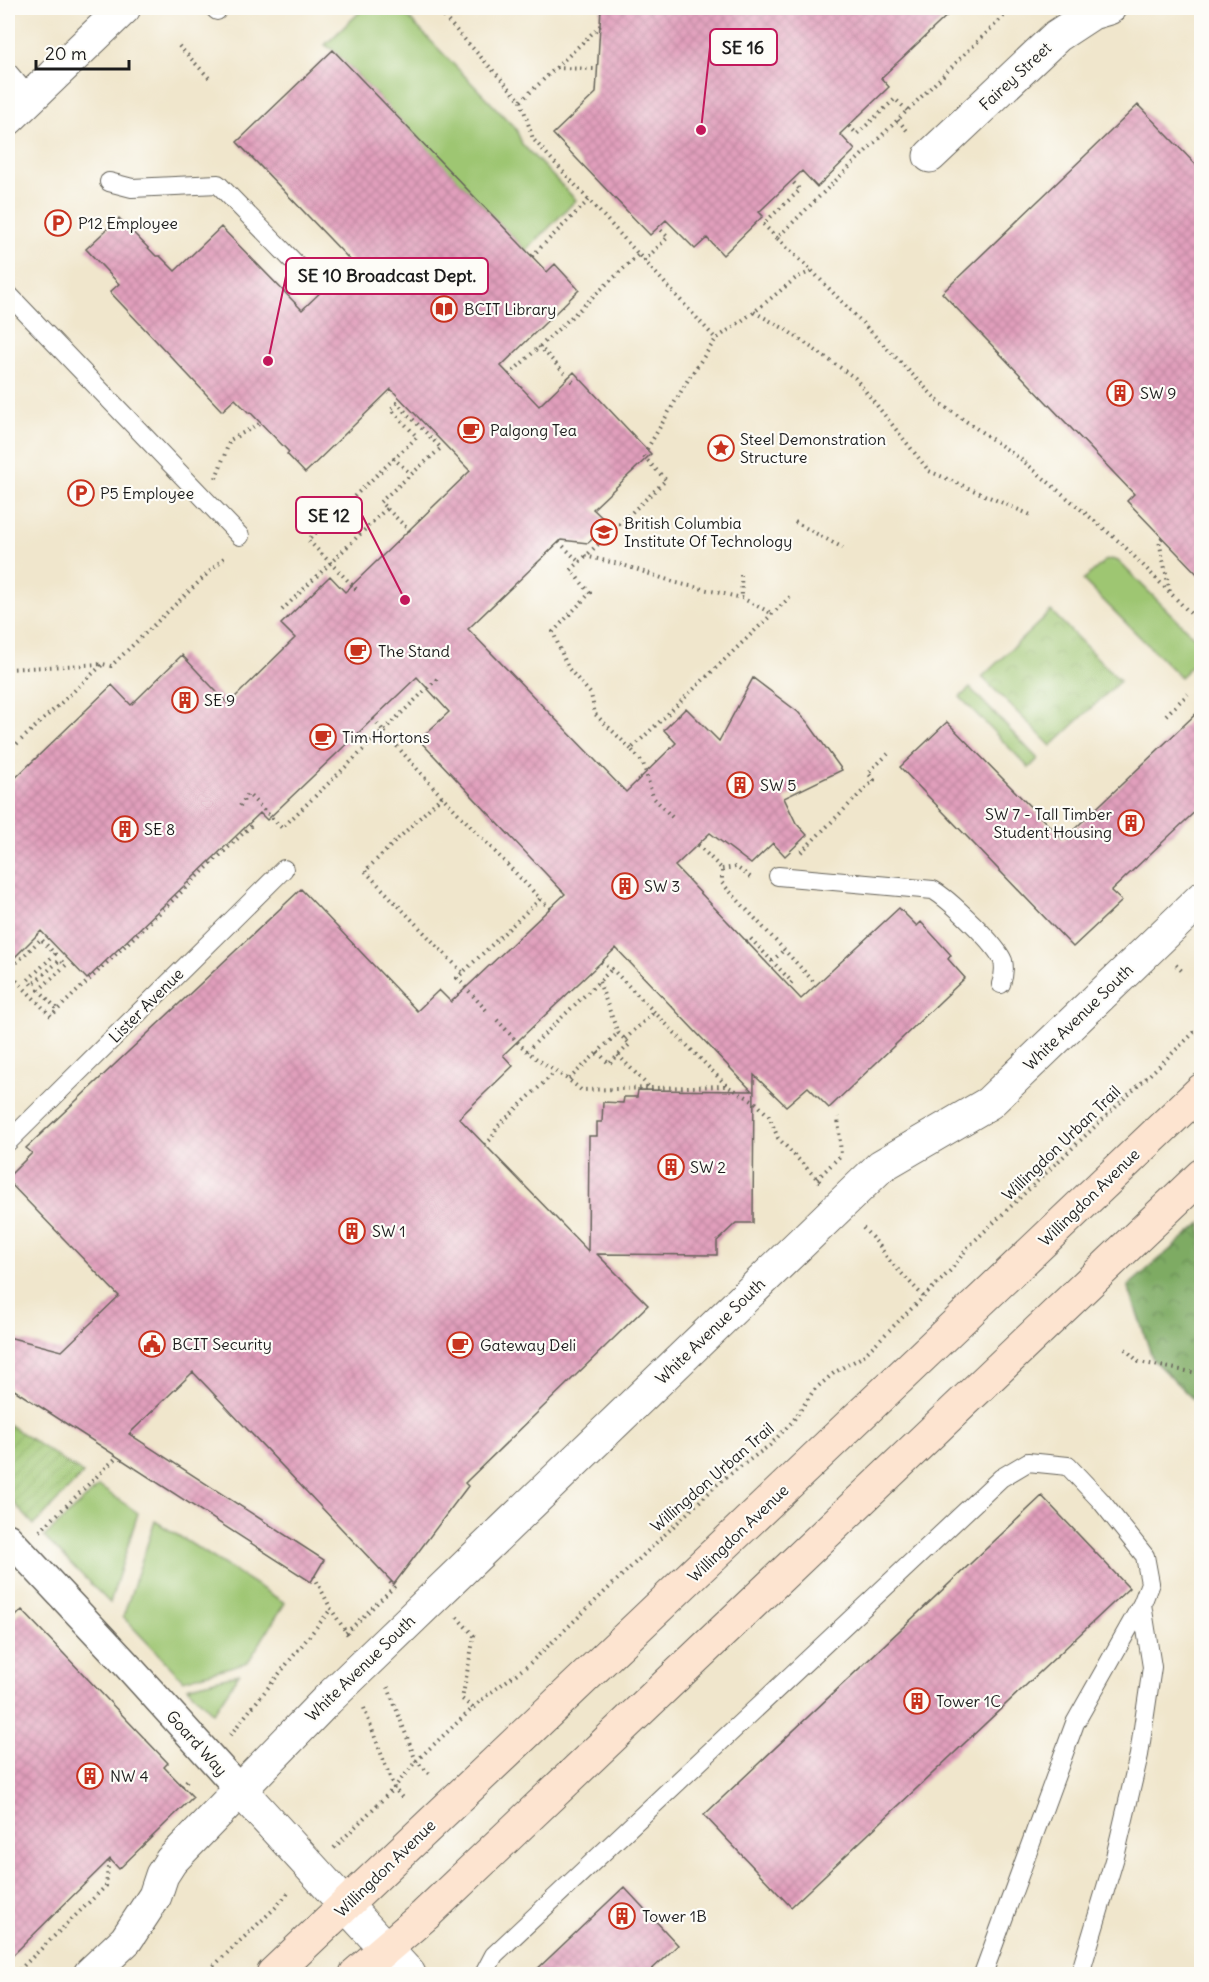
<svg xmlns="http://www.w3.org/2000/svg" width="1209" height="1982" font-family="Delius,sans-serif">
	<style>
		.grass { fill: #9ec672; stroke: #5d7147; stroke-width: 1.5 }
		.forest { fill: url(#forest-crowns); stroke: #4d6440; stroke-width: 1.5 }
		.park { fill: url(#park-crowns); stroke: #5d7147; stroke-width: 1.5 }
		.garden { fill: url(#garden-furrows); stroke: #5d7147; stroke-width: 1.5 }
		.building { fill: url(#building-cross-hatch); fill-rule: evenodd }
		.lines { fill: none; stroke-linecap: round; stroke-linejoin: round }
		.service-casing { stroke: #66635a; stroke-width: 20 }
		.pedestrian-casing { stroke: #66635a; stroke-width: 31 }
		.minor-casing { stroke: #66635a; stroke-width: 35 }
		.secondary-casing { stroke: #66635a; stroke-width: 35 }
		.path { stroke: #66635a; stroke-width: 4; stroke-dasharray: 1.5 4.5; stroke-linecap: butt }
		.service { stroke: #fff; stroke-width: 18 }
		.pedestrian { stroke: #fff; stroke-width: 28 }
		.minor { stroke: #fff; stroke-width: 33 }
		.secondary { stroke: #fde4d0; stroke-width: 33 }
		.labels { text-anchor: middle; dominant-baseline: central; stroke-width: 4.5; stroke-linejoin: round; paint-order: stroke }
		.street-label { font-size: 16px; fill: #1c1c1c; stroke: #fdfcf7 }
		.poi-label { font-size: 16px; fill: #1c1c1c; stroke: #fdfcf7; text-anchor: start }
		.leader { fill: none; stroke: #c2185b; stroke-width: 2 }
		.callout-dot { fill: #c2185b; stroke: #fdfcf7; stroke-width: 2 }
		.callout { fill: #fdfcf7; stroke: #c2185b; stroke-width: 2 }
		.callout-label { font-size: 18px; text-anchor: middle; font-weight: bold; fill: #1c1c1c }
	</style>
	<defs>
		<pattern id="forest-crowns" width="20" height="18" patternUnits="userSpaceOnUse" patternTransform="scale(1.5)"><rect width="20" height="18" fill="#7eab64"/><path d="M2 6a3 3 0 1 1 6 0M12 15a3 3 0 1 1 6 0" fill="none" stroke="#668a52"/></pattern>
		<pattern id="park-crowns" width="20" height="18" patternUnits="userSpaceOnUse" patternTransform="scale(1.5)"><rect width="20" height="18" fill="#9ec672"/><path d="M2 6a3 3 0 1 1 6 0M12 15a3 3 0 1 1 6 0" fill="none" stroke="#88aa62"/></pattern>
		<pattern id="garden-furrows" width="10" height="10" patternUnits="userSpaceOnUse" patternTransform="scale(1.5)"><rect width="10" height="10" fill="#9ec672"/><path d="M-1 1l2-2M0 10L10 0M9 11l2-2" fill="none" stroke="#88aa62"/></pattern>
		<pattern id="building-cross-hatch" width="8" height="8" patternUnits="userSpaceOnUse" patternTransform="scale(1.5)"><rect width="8" height="8" fill="#e19fbc"/><path d="M0 0l8 8M0 8l8-8" fill="none" stroke="#c088a1"/></pattern>
	</defs>
	<rect width="100%" height="100%" fill="#fdfcf7"/>
	<filter id="ink" filterUnits="userSpaceOnUse"><feTurbulence type="fractalNoise" baseFrequency=".0167" numOctaves="2"/><feDisplacementMap in="SourceGraphic" scale="12" xChannelSelector="R" yChannelSelector="G"/><feConvolveMatrix kernelMatrix="1 2 1 2 8 2 1 2 1" color-interpolation-filters="sRGB"/></filter>
	<filter id="wash" filterUnits="userSpaceOnUse"><feTurbulence type="fractalNoise" baseFrequency=".008" numOctaves="4" result="noise"/><feDisplacementMap in="SourceGraphic" scale="24" xChannelSelector="R" yChannelSelector="G"/><feGaussianBlur stdDeviation="1.35" result="paint"/><feColorMatrix in="noise" values="0 0 0 0 0 0 0 0 0 0 0 0 0 0 0 0 0 1.4 0 .05"/><feComposite in="paint" operator="in"/></filter>
	<g filter="url(#wash)">
		<rect width="100%" height="100%" fill="#f0e6cc"/>
		<path class="grass" d="M 364,8 L 399,8 L 516,129 L 522,144 L 576,200 L 526,251 L 333,50 L 325,45 Z
			M 1111,559 L 1118,561 L 1201,644 L 1201,657 L 1180,677 L 1083,580 L 1105,561 Z
			M 970,688 L 1038,759 L 1029,768 L 960,697 Z
			M 99,1486 L 138,1513 L 110,1603 L 44,1537 Z
			M 155,1521 L 285,1603 L 248,1662 L 183,1680 L 123,1617 Z
			M 239,1674 L 213,1713 L 187,1687 Z"/>
		<path class="forest" d="M 1201,1223 L 1201,1407 L 1153,1360 L 1128,1286 Z"/>
		<path class="park" d="M 1051,611 L 1120,681 L 1051,746 L 982,677 Z"/>
		<path class="garden" d="M 8,1424 L 83,1474 L 34,1525 L 8,1497 Z"/>
		<g id="blocks">
			<path class="building" d="M 601,8 L 955,8 L 881,78 L 889,87 L 840,134 L 855,150 L 817,187 L 802,171 L 759,212 L 763,216 L 723,255 L 707,238 L 695,249 L 666,220 L 650,235 L 553,134 L 596,93 Z
				M 333,50 L 547,272 L 555,264 L 579,290 L 501,366 L 539,406 L 574,372 L 651,454 L 593,509 L 609,524 L 588,543 L 561,540 L 468,629 L 626,792 L 676,743 L 664,730 L 686,708 L 719,741 L 753,678 L 798,712 L 808,723 L 842,770 L 784,798 L 796,823 L 807,835 L 785,856 L 773,843 L 751,864 L 710,833 L 675,866 L 801,999 L 899,908 L 917,926 L 921,922 L 951,955 L 948,959 L 965,978 L 829,1108 L 808,1087 L 786,1106 L 754,1075 L 753,1223 L 736,1223 L 717,1241 L 717,1255 L 597,1254 L 648,1305 L 465,1483 L 468,1486 L 394,1584 L 193,1372 L 129,1434 L 324,1560 L 311,1582 L 8,1386 L 8,1337 L 62,1351 L 119,1296 L 8,1181 L 8,1177 L 32,1153 L 26,1148 L 301,889 L 417,1011 L 439,990 L 451,1002 L 565,894 L 419,740 L 449,712 L 417,677 L 267,820 L 260,813 L 87,979 L 41,931 L 8,964 L 8,785 L 112,685 L 131,705 L 182,655 L 228,704 L 295,638 L 281,624 L 330,576 L 345,592 L 470,471 L 391,389 L 305,473 L 287,454 L 289,452 L 250,412 L 249,413 L 235,399 L 222,411 L 110,292 L 119,284 L 86,249 L 119,218 L 156,256 L 160,256 L 175,271 L 221,227 L 302,310 L 352,262 L 237,142 ZM 616,948 L 752,1091 L 638,1090 L 637,1097 L 624,1097 L 623,1103 L 603,1102 L 602,1122 L 597,1122 L 597,1136 L 589,1136 L 588,1251 L 459,1118 L 513,1066 L 503,1055 Z
				M 1138,105 L 1202,171 L 1202,579 L 1127,501 L 1134,494 L 942,293 Z
				M 1202,708 L 1202,805 L 1111,891 L 1122,901 L 1073,947 L 900,767 L 947,722 L 1063,840 Z
				M 1042,1496 L 1129,1588 L 791,1907 L 704,1815 Z
				M 22,1610 L 168,1763 L 164,1767 L 193,1797 L 119,1869 L 110,1859 L 8,1960 L 8,1624 Z
				M 624,1887 L 678,1945 L 647,1974 L 532,1974 Z"/>
		</g>
	</g>
	<g filter="url(#ink)">
		<use href="#blocks" fill-opacity="0" stroke="#66635a" stroke-width="1.5"/>
		<g class="lines">
			<g class="service-casing">
				<path id="service" d="M 214,8 L 217,11
					M 8,72 L 30,98
					M 109,182 L 132,188 L 218,184 L 295,263
					M 8,294 L 240,536
					M 778,876 L 933,890 C 949,899 997,945 1003,961 C 1005,970 1004,976 1001,984
					M 8,1142 L 284,869
					M 484,1974 L 494,1955 L 1001,1478 L 1028,1462 L 1068,1466 L 1101,1501 L 1145,1556 L 1150,1583 L 1142,1604 L 1075,1723 L 983,1974
					M 1080,1974 L 1115,1857 L 1139,1755 L 1152,1667 L 1142,1604"/>
			</g>
			<g class="pedestrian-casing">
				<path id="pedestrian" d="M 8,1538 L 125,1663 L 240,1790"/>
			</g>
			<g class="minor-casing">
				<path id="minor" d="M 8,119 L 124,8
					M 930,156 L 1057,36 L 1092,13 L 1109,8
					M 240,1790 L 409,1974
					M 90,1974 L 126,1940 L 155,1896 L 162,1875 L 171,1861 L 327,1700 L 881,1166 L 989,1103 L 1202,898"/>
			</g>
			<g class="secondary-casing">
				<path id="secondary" d="M 273,1974 L 1202,1090
					M 356,1974 L 425,1915 L 1202,1175"/>
			</g>
			<path class="path" d="M 436,8 L 521,101 L 533,139 L 716,339
				M 179,46 L 211,80
				M 556,68 L 597,69
				M 521,101 L 602,24
				M 898,120 L 909,133
				M 849,126 L 857,134 L 895,99 L 908,111
				M 777,238 L 763,224 L 800,190 L 792,181
				M 532,256 L 589,200
				M 644,261 L 668,237 L 658,228
				M 812,271 L 941,404 L 1022,460 L 1122,544 L 1195,618
				M 754,312 L 785,329 L 855,378 L 929,471 L 1033,516
				M 539,346 L 573,382
				M 509,375 L 638,255
				M 647,449 L 689,378 L 716,339 L 754,312 L 796,278 L 812,271 L 777,238 L 1012,8
				M 393,458 L 410,473
				M 216,478 L 230,440 L 261,423
				M 795,522 L 843,548
				M 1162,538 L 1159,541 L 1170,592
				M 559,542 L 579,562
				M 585,556 L 623,565 L 677,583 L 742,598 L 773,614
				M 741,575 L 742,598
				M 356,589 L 308,540 L 417,437 L 391,409 L 397,403 L 441,448 L 380,502 L 413,534
				M 282,610 L 387,508
				M 8,669 L 103,664 L 111,666 L 227,555
				M 1166,715 L 1188,694
				M 373,719 L 433,787 L 550,909
				M 631,749 L 595,714 L 591,694 L 568,668 L 553,632 L 590,593 L 571,570 L 666,480 L 642,455
				M 8,752 L 102,665
				M 442,796 L 365,871 L 462,972
				M 240,806 L 248,794 L 282,828 L 437,679
				M 672,817 L 653,797 L 643,763 L 631,749 L 790,597
				M 698,845 L 722,869 L 722,883 L 814,982
				M 801,852 L 874,780 L 868,773 L 888,754
				M 722,869 L 736,867 L 753,879
				M 746,941 L 750,938 L 792,982 L 788,986
				M 772,961 L 784,950
				M 601,962 L 612,969 L 727,1086 L 754,1101 L 769,1116 L 778,1138 L 820,1182
				M 1176,965 L 1182,971
				M 8,971 L 41,939 L 55,954 L 28,980 L 32,985 L 60,960 L 66,965 L 39,990 L 58,1010
				M 8,972 L 51,1016 L 253,824
				M 599,982 L 618,1033
				M 486,1010 L 457,978 L 540,899
				M 497,1020 C 507,1030 516,1042 527,1051 C 544,1066 565,1075 581,1090 L 726,1086
				M 618,1033 L 630,1044 L 609,1064 L 598,1052 Z
				M 625,1039 L 654,1012
				M 527,1051 L 612,969
				M 618,1055 L 650,1088
				M 569,1079 L 598,1052
				M 485,1145 L 492,1138 L 497,1127 L 555,1072
				M 8,1170 L 11,1174
				M 817,1179 L 841,1155 L 838,1117
				M 863,1228 L 879,1245 L 888,1259 L 924,1297
				M 1125,1349 L 1139,1362 L 1202,1374
				M 40,1531 L 117,1457
				M 314,1576 L 331,1609 L 348,1635
				M 390,1582 L 394,1587
				M 457,1617 L 474,1636 L 462,1699 L 473,1708
				M 346,1633 L 396,1585
				M 388,1687 L 416,1761 L 430,1774
				M 364,1708 L 394,1788 L 404,1800
				M 230,1735 L 331,1609
				M 182,1786 L 190,1777
				M 334,1848 L 394,1788 L 416,1761 L 486,1696 L 527,1666 L 722,1480 L 770,1445 L 793,1421 L 814,1390 L 835,1372 L 862,1357 L 951,1270 L 968,1247 L 1202,1025
				M 15,1974 L 106,1886 L 109,1858
				M 205,1974 L 276,1907 L 290,1891"/>
			<use href="#service" class="service"/>
			<use href="#pedestrian" class="pedestrian"/>
			<use href="#minor" class="minor"/>
			<use href="#secondary" class="secondary"/>
		</g>
	</g>
	<defs>
		<g id="parking-ring" transform="scale(1.35)"><circle r="9.5" fill="#fdfcf7" stroke="#c8321e" stroke-width="1.5"/><path d="M-3.5-5.5H1a3.5 3.5 0 0 1 0 7H-1V5.5H-3.5ZM-1-3.4V-.6H.8a1.4 1.4 0 0 0 0-2.8Z" fill="#c8321e"/></g>
		<g id="library-ring" transform="scale(1.35)"><circle r="9.5" fill="#fdfcf7" stroke="#c8321e" stroke-width="1.5"/><path d="M-6-4Q-3-5.5-.7-3.5V5Q-3 3-6 4ZM6-4Q3-5.5 .7-3.5V5Q3 3 6 4Z" fill="#c8321e"/></g>
		<g id="building-ring" transform="scale(1.35)"><circle r="9.5" fill="#fdfcf7" stroke="#c8321e" stroke-width="1.5"/><path d="M-4-6H4V6H1V3H-1V6H-4ZM-2.5-4.3h1.7v1.8h-1.7ZM.8-4.3h1.7v1.8H.8ZM-2.5-1h1.7V.8h-1.7ZM.8-1h1.7V.8H.8Z" fill="#c8321e"/></g>
		<g id="cafe-ring" transform="scale(1.35)"><circle r="9.5" fill="#fdfcf7" stroke="#c8321e" stroke-width="1.5"/><path d="M-5.5-4.5H6V0H3Q3 3.5 0 3.5H-2.5Q-5.5 3.5-5.5 0ZM3-3.2v2h1.7v-2ZM-6 4.5H4V6H-6Z" fill="#c8321e"/></g>
		<g id="sight-ring" transform="scale(1.35)"><circle r="9.5" fill="#fdfcf7" stroke="#c8321e" stroke-width="1.5"/><path d="M0-6L1.8-2.2L6-1.7L2.9 1.2L3.7 5.4L0 3.3L-3.7 5.4L-2.9 1.2L-6-1.7L-1.8-2.2Z" fill="#c8321e"/></g>
		<g id="university-ring" transform="scale(1.35)"><circle r="9.5" fill="#fdfcf7" stroke="#c8321e" stroke-width="1.5"/><path d="M0-5L7-2L0 1L-7-2ZM-4 1L0 2.5L4 1V4Q0 6-4 4Z" fill="#c8321e"/></g>
		<g id="civic-ring" transform="scale(1.35)"><circle r="9.5" fill="#fdfcf7" stroke="#c8321e" stroke-width="1.5"/><path d="M-.6-6.5H3V-4.5H.6V-3L4-1V1h2V6H-6V1h2V-1L-.6-3ZM-1.2 2.5V6h2.4V2.5Z" fill="#c8321e"/></g>
	</defs>
	<g fill-rule="evenodd">
		<use href="#parking-ring" x="58" y="223"/>
		<use href="#library-ring" x="444" y="309"/>
		<use href="#building-ring" x="1120" y="393"/>
		<use href="#cafe-ring" x="471" y="430"/>
		<use href="#sight-ring" x="721" y="448"/>
		<use href="#parking-ring" x="81" y="493"/>
		<use href="#university-ring" x="604" y="532"/>
		<use href="#cafe-ring" x="358" y="651"/>
		<use href="#building-ring" x="185" y="700"/>
		<use href="#cafe-ring" x="323" y="737"/>
		<use href="#building-ring" x="740" y="785"/>
		<use href="#building-ring" x="1131" y="823"/>
		<use href="#building-ring" x="125" y="829"/>
		<use href="#building-ring" x="625" y="886"/>
		<use href="#building-ring" x="671" y="1167"/>
		<use href="#building-ring" x="352" y="1231"/>
		<use href="#civic-ring" x="152" y="1344"/>
		<use href="#cafe-ring" x="460" y="1345"/>
		<use href="#building-ring" x="917" y="1701"/>
		<use href="#building-ring" x="90" y="1776"/>
		<use href="#building-ring" x="622" y="1916"/>
	</g>
	<g class="labels">
		<g class="street-label">
			<text transform="translate(1015 76) rotate(-43)">Fairey Street</text>
			<text transform="translate(146 1005) rotate(-45)">Lister Avenue</text>
			<text transform="translate(1078 1017) rotate(-44)">White Avenue South</text>
			<text transform="translate(1061 1143) rotate(-44)">Willingdon Urban Trail</text>
			<text transform="translate(1089 1197) rotate(-44)">Willingdon Avenue</text>
			<text transform="translate(710 1331) rotate(-44)">White Avenue South</text>
			<text transform="translate(712 1477) rotate(-41)">Willingdon Urban Trail</text>
			<text transform="translate(738 1533) rotate(-44)">Willingdon Avenue</text>
			<text transform="translate(360 1668) rotate(-44)">White Avenue South</text>
			<text transform="translate(197 1743) rotate(48)">Goard Way</text>
			<text transform="translate(385 1868) rotate(-44)">Willingdon Avenue</text>
		</g>
		<g class="poi-label">
			<text x="78" y="223">P12 Employee</text>
			<text x="464" y="309">BCIT Library</text>
			<text x="1140" y="393">SW 9</text>
			<text x="490" y="430">Palgong Tea</text>
			<text x="740" y="439">Steel Demonstration<tspan x="740" dy="18">Structure</tspan></text>
			<text x="100" y="493">P5 Employee</text>
			<text x="624" y="523">British Columbia<tspan x="624" dy="18">Institute Of Technology</tspan></text>
			<text x="378" y="651">The Stand</text>
			<text x="204" y="700">SE 9</text>
			<text x="342" y="737">Tim Hortons</text>
			<text x="760" y="785">SW 5</text>
			<text x="1112" y="814" text-anchor="end">SW 7 - Tall Timber<tspan x="1112" dy="18">Student Housing</tspan></text>
			<text x="144" y="829">SE 8</text>
			<text x="644" y="886">SW 3</text>
			<text x="690" y="1167">SW 2</text>
			<text x="372" y="1231">SW 1</text>
			<text x="172" y="1344">BCIT Security</text>
			<text x="480" y="1345">Gateway Deli</text>
			<text x="936" y="1701">Tower 1C</text>
			<text x="110" y="1776">NW 4</text>
			<text x="642" y="1916">Tower 1B</text>
		</g>
	</g>
	<path class="leader" d="M701 130L710 47M268 361L286 276M405 600L362 515"/>
	<g class="callout-dot">
		<circle cx="701" cy="130" r="6"/>
		<circle cx="268" cy="361" r="6"/>
		<circle cx="405" cy="600" r="6"/>
	</g>
	<g class="callout">
		<rect x="710" y="29" width="67" height="36" rx="6"/>
		<rect x="286" y="258" width="202" height="36" rx="6"/>
		<rect x="296" y="497" width="66" height="36" rx="6"/>
	</g>
	<g class="callout-label">
		<text x="743" y="54">SE 16</text>
		<text x="387" y="282">SE 10 Broadcast Dept.</text>
		<text x="329" y="522">SE 12</text>
	</g>
	<rect width="1209" height="1982" fill="none" stroke="#fdfcf7" stroke-width="30"/>
	<path d="M36 60v9h93v-9" fill="none" stroke="#1c1c1c" stroke-width="3"/>
	<text x="45" y="60" font-size="18" fill="#1c1c1c" stroke="#fdfcf7" stroke-width="4.5" paint-order="stroke">20 m</text>
</svg>
